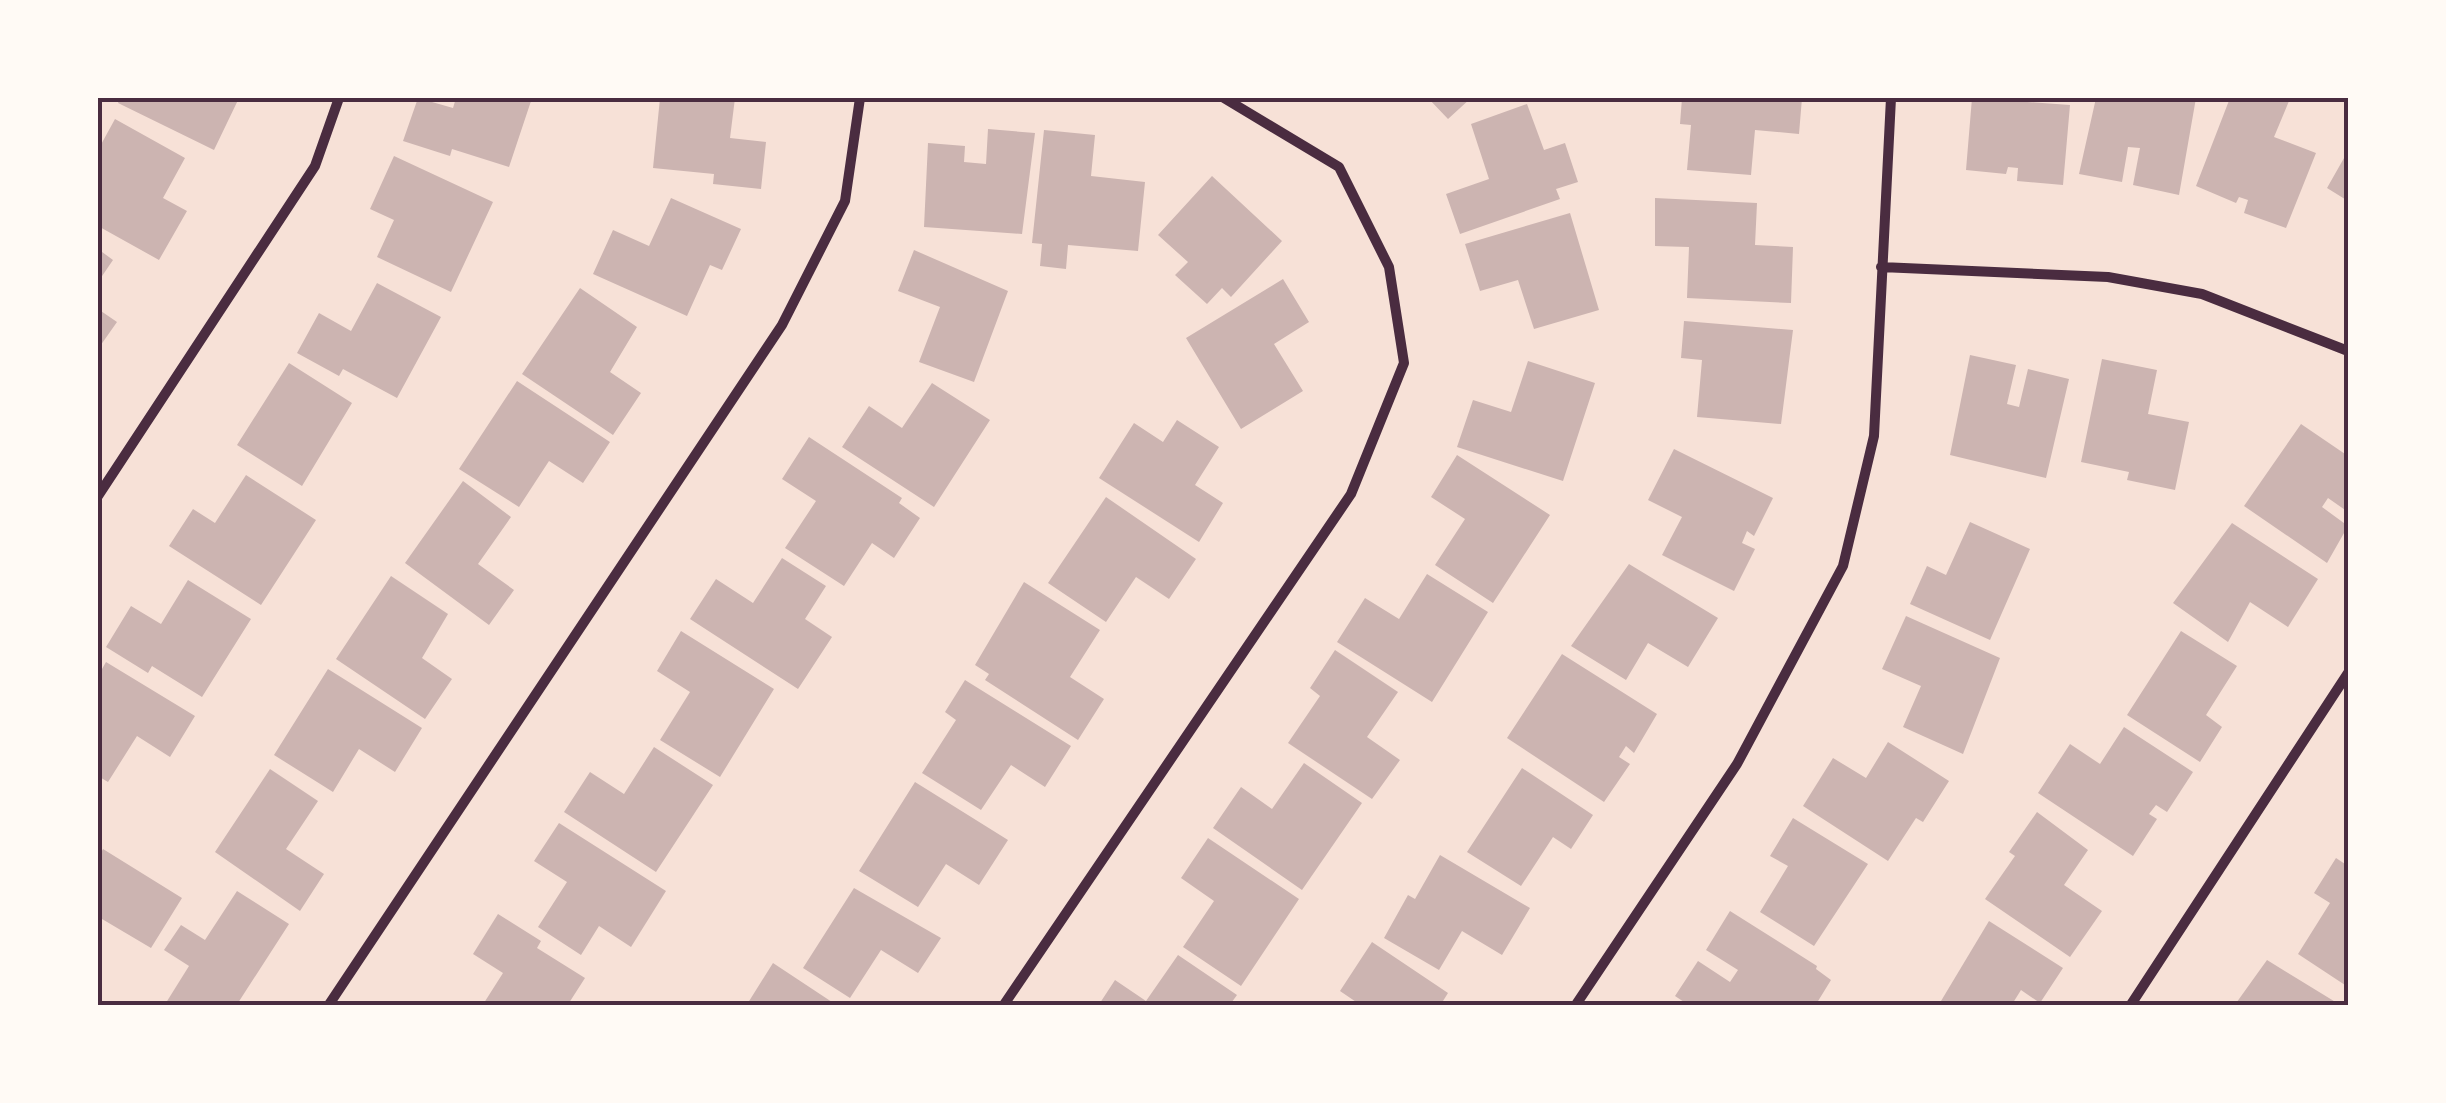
<svg xmlns="http://www.w3.org/2000/svg" width="2446" height="1103" font-family="'Fira Sans',sans-serif">
	<style>
		.building { fill: #ccb4b1 }
		.lines { fill: none; stroke-linecap: round; stroke-linejoin: round }
		.minor { stroke: #4a2c40; stroke-width: 10 }
		.neatline { fill: none; stroke: #4a2c40; stroke-width: 4 }
	</style>
	<rect width="100%" height="100%" fill="#f7e1d7"/>
	<path class="building" d="M 120,98 L 239,98 L 214,150 L 118,103 Z
		M 418,98 L 453,108 L 456,98 L 532,98 L 509,167 L 452,149 L 450,156 L 403,141 Z
		M 660,98 L 735,98 L 730,138 L 766,142 L 761,189 L 713,184 L 714,174 L 653,168 Z
		M 1428,98 L 1471,98 L 1448,119 Z
		M 1682,98 L 1802,98 L 1799,134 L 1755,130 L 1751,175 L 1687,170 L 1691,125 L 1680,124 Z
		M 1972,98 L 2027,98 L 2027,102 L 2070,105 L 2063,185 L 2017,181 L 2018,168 L 2008,167 L 2006,174 L 1966,170 Z
		M 2096,98 L 2196,98 L 2179,195 L 2133,185 L 2140,148 L 2128,147 L 2122,182 L 2079,174 Z
		M 2230,98 L 2289,101 L 2274,137 L 2316,153 L 2286,228 L 2244,213 L 2248,200 L 2239,197 L 2236,203 L 2196,186 Z
		M 1527,104 L 1544,150 L 1565,143 L 1578,182 L 1556,189 L 1560,199 L 1460,234 L 1446,194 L 1489,179 L 1471,124 Z
		M 115,119 L 185,158 L 163,198 L 187,211 L 159,260 L 98,226 L 98,150 Z
		M 988,129 L 1035,133 L 1022,234 L 924,227 L 928,143 L 965,146 L 964,162 L 986,164 Z
		M 1044,130 L 1095,135 L 1091,176 L 1145,182 L 1138,251 L 1068,245 L 1066,269 L 1040,266 L 1042,244 L 1032,243 Z
		M 2348,151 L 2348,201 L 2327,188 Z
		M 394,156 L 493,202 L 451,292 L 377,257 L 394,220 L 370,209 Z
		M 1212,176 L 1282,241 L 1231,297 L 1222,288 L 1207,304 L 1175,275 L 1188,262 L 1158,235 Z
		M 671,198 L 741,229 L 722,270 L 710,265 L 687,316 L 593,274 L 613,230 L 649,246 Z
		M 1655,198 L 1757,203 L 1755,245 L 1793,247 L 1791,303 L 1687,298 L 1689,247 L 1655,246 Z
		M 1570,213 L 1599,310 L 1534,329 L 1518,280 L 1480,291 L 1465,244 Z
		M 98,249 L 113,260 L 98,282 Z
		M 914,250 L 1008,291 L 974,382 L 919,362 L 940,307 L 898,291 Z
		M 1283,279 L 1309,322 L 1274,344 L 1303,391 L 1241,429 L 1186,338 Z
		M 377,283 L 441,317 L 397,398 L 343,369 L 339,376 L 297,353 L 319,313 L 351,331 Z
		M 580,288 L 637,327 L 610,372 L 641,393 L 613,435 L 522,374 Z
		M 98,309 L 117,322 L 98,349 Z
		M 1684,321 L 1793,330 L 1781,424 L 1697,417 L 1702,360 L 1681,358 Z
		M 1970,355 L 2016,365 L 2007,404 L 2019,407 L 2028,369 L 2069,379 L 2046,478 L 1950,455 Z
		M 2102,359 L 2157,370 L 2148,414 L 2189,422 L 2175,490 L 2127,480 L 2129,472 L 2081,462 Z
		M 1528,361 L 1595,383 L 1563,481 L 1457,447 L 1473,400 L 1511,412 Z
		M 289,363 L 352,403 L 302,486 L 237,445 Z
		M 517,381 L 610,442 L 583,483 L 549,461 L 519,507 L 459,469 Z
		M 932,383 L 990,420 L 934,507 L 842,447 L 869,406 L 902,428 Z
		M 1177,420 L 1219,447 L 1195,485 L 1223,503 L 1199,542 L 1099,478 L 1134,423 L 1163,442 Z
		M 2301,424 L 2348,456 L 2348,512 L 2328,498 L 2322,507 L 2348,526 L 2327,563 L 2244,506 Z
		M 809,437 L 902,498 L 899,503 L 920,518 L 894,558 L 872,543 L 844,586 L 785,548 L 816,501 L 782,479 Z
		M 1674,449 L 1773,498 L 1754,536 L 1747,531 L 1742,543 L 1755,549 L 1734,591 L 1662,555 L 1682,517 L 1648,500 Z
		M 1457,455 L 1550,515 L 1493,603 L 1435,565 L 1465,519 L 1431,497 Z
		M 246,475 L 316,520 L 261,605 L 169,546 L 193,509 L 215,523 Z
		M 463,481 L 511,517 L 478,564 L 514,590 L 489,625 L 405,563 Z
		M 1106,497 L 1196,559 L 1169,599 L 1136,577 L 1106,622 L 1048,583 Z
		M 1970,522 L 2030,549 L 1990,640 L 1910,604 L 1927,566 L 1946,575 Z
		M 2232,523 L 2318,579 L 2288,627 L 2250,602 L 2228,642 L 2173,603 Z
		M 782,558 L 826,586 L 805,619 L 832,637 L 798,689 L 690,619 L 716,579 L 753,603 Z
		M 1629,564 L 1718,618 L 1688,667 L 1648,643 L 1626,680 L 1571,646 Z
		M 1427,574 L 1488,612 L 1432,702 L 1337,642 L 1365,598 L 1399,619 Z
		M 391,576 L 448,614 L 422,658 L 452,679 L 425,719 L 336,659 Z
		M 188,580 L 251,619 L 202,697 L 152,666 L 148,673 L 106,647 L 131,606 L 161,624 Z
		M 1024,582 L 1100,630 L 1070,677 L 1104,699 L 1078,740 L 985,680 L 989,674 L 975,665 Z
		M 1906,616 L 2000,658 L 1963,754 L 1903,727 L 1921,686 L 1882,669 Z
		M 681,631 L 774,689 L 720,777 L 660,740 L 690,692 L 657,671 Z
		M 2181,631 L 2237,666 L 2206,715 L 2222,727 L 2200,762 L 2127,715 Z
		M 1335,650 L 1398,692 L 1367,737 L 1400,760 L 1372,799 L 1288,743 L 1320,696 L 1310,688 Z
		M 1562,654 L 1657,714 L 1634,753 L 1626,746 L 1619,757 L 1630,764 L 1604,802 L 1507,738 Z
		M 106,662 L 195,716 L 170,757 L 137,736 L 108,782 L 98,776 L 98,676 Z
		M 328,669 L 422,728 L 395,772 L 359,749 L 333,792 L 274,755 Z
		M 965,680 L 1071,746 L 1045,787 L 1011,765 L 981,810 L 922,773 L 956,720 L 945,712 Z
		M 2124,727 L 2193,772 L 2167,812 L 2156,805 L 2149,814 L 2157,819 L 2133,856 L 2038,793 L 2070,744 L 2100,764 Z
		M 1888,742 L 1949,781 L 1923,822 L 1916,818 L 1888,861 L 1803,806 L 1833,758 L 1866,778 Z
		M 654,747 L 713,785 L 656,872 L 564,812 L 590,772 L 624,794 Z
		M 1304,763 L 1362,803 L 1302,890 L 1213,828 L 1241,787 L 1272,809 Z
		M 1522,768 L 1593,815 L 1571,849 L 1553,837 L 1521,886 L 1467,852 Z
		M 270,769 L 318,801 L 286,849 L 324,874 L 300,911 L 215,852 Z
		M 915,782 L 1008,840 L 979,885 L 946,864 L 918,907 L 859,871 Z
		M 2037,812 L 2088,850 L 2064,885 L 2102,911 L 2070,957 L 1985,899 L 2015,856 L 2009,852 Z
		M 1793,818 L 1868,864 L 1814,946 L 1760,912 L 1788,866 L 1770,856 Z
		M 559,823 L 666,891 L 631,947 L 599,926 L 581,955 L 538,927 L 567,882 L 534,861 Z
		M 1208,838 L 1299,899 L 1241,986 L 1183,947 L 1214,901 L 1181,878 Z
		M 103,849 L 182,898 L 151,948 L 102,919 L 98,926 L 98,858 Z
		M 1440,855 L 1530,908 L 1502,955 L 1462,931 L 1439,970 L 1384,938 L 1408,895 L 1415,899 Z
		M 2336,858 L 2348,866 L 2348,987 L 2298,954 L 2330,903 L 2314,893 Z
		M 854,888 L 941,938 L 918,973 L 881,950 L 850,998 L 803,968 Z
		M 237,891 L 289,924 L 236,1006 L 164,1006 L 189,966 L 164,950 L 181,925 L 205,940 Z
		M 1730,911 L 1817,966 L 1816,969 L 1831,980 L 1815,1006 L 1690,1006 L 1675,996 L 1698,961 L 1730,982 L 1738,970 L 1706,950 Z
		M 498,914 L 541,941 L 537,948 L 585,978 L 567,1006 L 482,1006 L 503,973 L 473,954 Z
		M 1989,921 L 2063,968 L 2040,1003 L 2021,990 L 2011,1006 L 1938,1006 Z
		M 1372,942 L 1448,993 L 1443,1001 L 1449,1006 L 1362,1006 L 1340,991 Z
		M 1178,955 L 1237,995 L 1229,1006 L 1098,1006 L 1115,980 L 1146,1001 Z
		M 2267,960 L 2342,1006 L 2234,1006 Z
		M 773,963 L 838,1006 L 746,1006 Z"/>
	<g class="lines">
		<path class="minor" d="M 1881,267 L 2108,277 L 2202,294 L 2348,351
			M 98,496 L 315,166 L 339,98
			M 328,1006 L 782,325 L 845,201 L 860,98
			M 1003,1006 L 1351,494 L 1404,363 L 1389,267 L 1339,167 L 1224,98
			M 1575,1006 L 1737,764 L 1843,566 L 1874,436 L 1891,98
			M 2130,1006 L 2348,673"/>
	</g>
	<rect width="2446" height="1103" fill="none" stroke="#fffaf5" stroke-width="200"/>
	<rect x="100" y="100" width="2246" height="903" class="neatline"/>
</svg>
